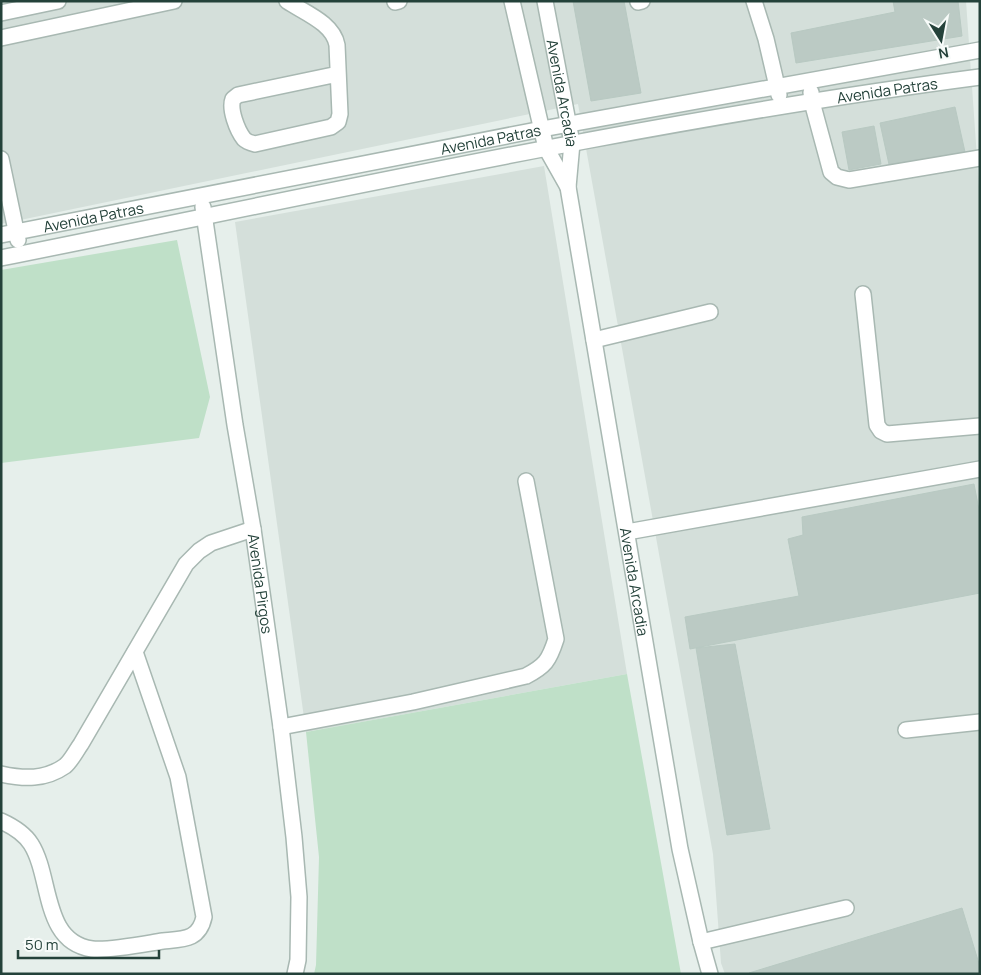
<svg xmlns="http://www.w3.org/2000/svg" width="981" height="975" font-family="Manrope,sans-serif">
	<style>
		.built { fill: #d4dfda }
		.green { fill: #bfe0c8 }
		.building { fill: #bbcac4; stroke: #b8c9c2 }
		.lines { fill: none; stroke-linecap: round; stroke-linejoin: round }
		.minor-casing { stroke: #a8b8b2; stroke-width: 18 }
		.minor { stroke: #fff; stroke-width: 15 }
		.labels { text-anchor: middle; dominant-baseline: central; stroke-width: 4; stroke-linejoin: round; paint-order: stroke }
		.street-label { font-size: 15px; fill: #24423a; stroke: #f7fbf9 }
	</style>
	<rect width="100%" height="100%" fill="#e6efeb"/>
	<path class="built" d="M 1,1 L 966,1 L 980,201 L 980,974 L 725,974 L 721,963 L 713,854 L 578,104 L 1,224 Z
		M 544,166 L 627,674 L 306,732 L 235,222 Z"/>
	<path class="green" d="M 177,240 L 210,397 L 199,438 L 1,463 L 1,270 Z
		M 627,674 L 681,974 L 314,974 L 316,965 L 319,857 L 306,732 Z"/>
	<path class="building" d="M 573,1 L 624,1 L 641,93 L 591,101 Z
		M 893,1 L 958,1 L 962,36 L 796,63 L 791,33 L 895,12 Z
		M 955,107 L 965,152 L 890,169 L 880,123 Z
		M 874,126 L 881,164 L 849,170 L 842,132 Z
		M 974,484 L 980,515 L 980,593 L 690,649 L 685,617 L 799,596 L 788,539 L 803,535 L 802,517 Z
		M 735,644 L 770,829 L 727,835 L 696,648 Z
		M 962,908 L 980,967 L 980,974 L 749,973 Z"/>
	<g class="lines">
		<g class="minor-casing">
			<g id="minor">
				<path d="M 287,1 C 305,13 333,23 337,45 L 340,114 L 338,122 L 331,127 L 255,144 C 251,143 247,142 244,139 C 237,130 229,109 233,99 L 238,95 L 338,74"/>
				<path d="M 512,1 L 546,148 L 568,187"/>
				<path id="s1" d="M 545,1 L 572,143 L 568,187 L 680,849 L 701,942 L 710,974"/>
				<path d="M 754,1 L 766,39 L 779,95"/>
				<path d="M 395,2 L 399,1"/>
				<path d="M 638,2 L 642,1"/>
				<path d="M 1,13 L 58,1"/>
				<path d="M 1,38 L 174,1"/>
				<path d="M 811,92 L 812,102 L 831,172 L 837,177 L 849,180 L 980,158"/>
				<path d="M 1,159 L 18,240"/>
				<path id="s2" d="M 203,207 L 235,425 L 253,529 L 281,727 L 294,837 L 299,897 L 298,960 L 295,974"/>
				<path id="s3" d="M 1,235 L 542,129 L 980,50"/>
				<path id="s4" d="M 1,258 C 326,193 651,120 980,77"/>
				<path d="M 863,294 L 877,425 L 881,431 L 887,434 L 980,426"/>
				<path d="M 594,340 L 710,312"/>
				<path d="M 627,532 L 980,469"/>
				<path d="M 281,727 L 413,702 L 526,676 C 545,666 549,661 556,639 L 526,481"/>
				<path d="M 906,730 L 980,722"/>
				<path d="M 1,774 C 24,779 45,780 65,766 C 71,761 76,751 81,744 L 186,564 L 199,551 L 211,543 L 253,529"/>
				<path d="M 1,821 C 12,826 24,833 31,844 C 52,877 42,942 92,949 C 109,951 144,944 163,941 C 184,939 199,940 204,917 L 178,777 L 135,652"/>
				<path d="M 701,942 L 846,908"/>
			</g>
		</g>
		<use href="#minor" class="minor"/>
	</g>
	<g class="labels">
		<g class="street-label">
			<text stroke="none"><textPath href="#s4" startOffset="902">Avenida Patras</textPath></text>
			<text stroke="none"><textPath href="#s1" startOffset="94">Avenida Arcadia</textPath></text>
			<text stroke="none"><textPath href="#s3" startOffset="499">Avenida Patras</textPath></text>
			<text stroke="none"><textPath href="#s3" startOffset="94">Avenida Patras</textPath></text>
			<text stroke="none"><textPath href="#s1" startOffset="589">Avenida Arcadia</textPath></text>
			<text stroke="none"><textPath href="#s2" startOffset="381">Avenida Pirgos</textPath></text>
		</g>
	</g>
	<rect width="981" height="975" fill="none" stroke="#24423a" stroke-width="5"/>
	<g transform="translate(941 40) rotate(169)" stroke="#f7fbf9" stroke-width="4" paint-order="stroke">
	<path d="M0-4L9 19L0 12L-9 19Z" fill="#24423a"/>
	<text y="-8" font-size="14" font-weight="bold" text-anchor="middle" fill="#24423a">N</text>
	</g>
	<path d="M18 950v8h141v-8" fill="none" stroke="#24423a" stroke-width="2.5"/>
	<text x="25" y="950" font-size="15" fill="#24423a" stroke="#f7fbf9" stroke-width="4" paint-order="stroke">50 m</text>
</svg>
